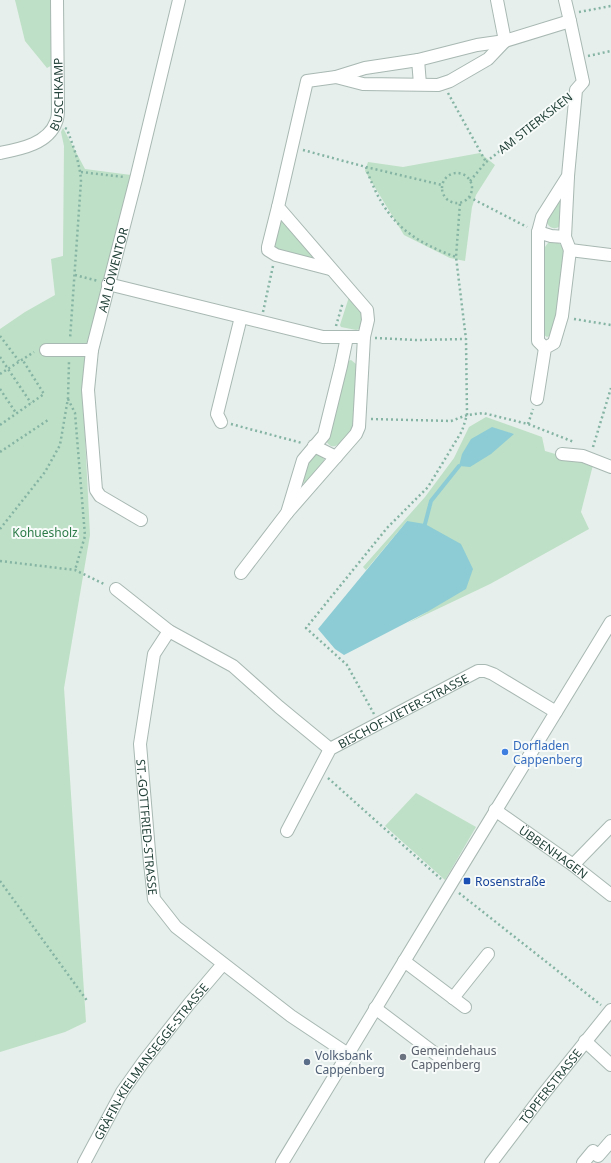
<svg xmlns="http://www.w3.org/2000/svg" width="611" height="1163" font-family="'Noto Sans',sans-serif">
	<style>
		.green { fill: #bee0c6 }
		.water { fill: #8dccd5 }
		.lines { fill: none; stroke-linecap: round; stroke-linejoin: round }
		.stream { stroke: #8dccd5; stroke-width: 4 }
		.minor-casing { stroke: #a8b8b2; stroke-width: 14 }
		.path { stroke: #85b4a4; stroke-width: 2.5; stroke-dasharray: 2 3; stroke-linecap: butt }
		.minor { stroke: #fff; stroke-width: 12 }
		.shop-dot { fill: #3f7fe0; stroke: #f7fbf9; stroke-width: 1.5 }
		.transit-dot { fill: #1a4fb4; stroke: #f7fbf9; stroke-width: 1.5 }
		.worship-dot { fill: #6b7280; stroke: #f7fbf9; stroke-width: 1.5 }
		.service-dot { fill: #5c6f8a; stroke: #f7fbf9; stroke-width: 1.5 }
		.labels { text-anchor: middle; dominant-baseline: central; stroke-width: 4; stroke-linejoin: round; paint-order: stroke }
		.street-label { font-size: 12px; fill: #234239; stroke: #f7fbf9 }
		.park-label { font-size: 12px; fill: #2c7b48; stroke: #f7fbf9 }
		.shop-label { font-size: 12px; fill: #366cbe; stroke: #f7fbf9; text-anchor: start }
		.transit-label { font-size: 12px; fill: #164399; stroke: #f7fbf9; text-anchor: start }
		.worship-label { font-size: 12px; fill: #5b616d; stroke: #f7fbf9; text-anchor: start }
		.service-label { font-size: 12px; fill: #4e5e75; stroke: #f7fbf9; text-anchor: start }
	</style>
	<rect width="100%" height="100%" fill="#e6efeb"/>
	<path class="green" d="M 15,0 L 53,0 L 54,64 L 47,68 L 25,41 Z
		M 63,128 L 85,169 L 131,175 L 83,397 L 90,535 L 64,688 L 86,1022 L 65,1032 L 0,1052 L 0,329 L 25,312 L 55,295 L 51,259 L 63,256 L 64,146 L 61,132 Z
		M 480,153 L 495,165 L 476,195 L 472,207 L 465,261 L 450,258 L 404,235 L 365,171 L 368,162 L 403,167 Z
		M 561,193 L 561,225 C 555,231 548,228 546,220 Z
		M 282,218 L 316,260 L 273,249 L 277,222 Z
		M 553,241 C 560,242 563,246 564,253 L 557,317 L 551,335 L 547,337 L 543,334 L 542,251 L 548,243 Z
		M 349,297 L 365,314 L 360,329 L 356,330 L 341,327 L 340,325 Z
		M 351,360 L 356,364 L 355,428 C 348,435 333,457 326,440 L 348,361 Z
		M 486,417 L 542,437 L 545,451 L 593,465 L 581,512 L 589,529 L 490,584 L 408,623 L 427,612 L 407,521 L 366,570 L 363,567 L 425,497 L 454,458 L 469,427 Z
		M 316,453 L 322,456 L 325,461 L 306,484 L 304,484 L 303,481 L 308,458 Z
		M 416,793 L 476,827 L 445,880 L 385,826 Z"/>
	<path class="water" d="M 492,427 L 514,434 L 491,454 L 470,467 L 459,466 L 462,454 L 471,439 Z
		M 407,521 L 425,524 L 461,544 L 473,569 L 466,589 L 427,612 L 344,655 L 335,649 L 318,629 Z"/>
	<g class="lines">
		<path class="stream" d="M 425,524 L 431,501 L 459,466"/>
		<g class="minor-casing">
			<g id="minor">
				<path d="M 497,0 L 505,41"/>
				<path d="M 565,0 L 570,21"/>
				<path d="M 418,60 L 420,84"/>
				<path d="M 336,77 L 363,84 L 438,85 L 450,81 L 488,59 L 505,41"/>
				<path id="s1" d="M 0,153 C 20,149 48,144 56,122 C 58,118 58,113 58,109 L 57,0"/>
				<path d="M 568,177 L 565,237 L 570,250"/>
				<path d="M 278,207 L 268,247 L 268,250 L 276,255 L 330,269"/>
				<path d="M 538,232 L 551,236 L 565,237"/>
				<path d="M 108,284 L 323,337 L 364,337"/>
				<path d="M 46,350 L 92,350"/>
				<path d="M 537,399 L 545,348 L 554,343 L 562,316 L 570,250 L 611,255"/>
				<path d="M 221,422 L 217,414 L 241,317"/>
				<path d="M 314,446 L 336,457"/>
				<path d="M 562,454 L 583,456 L 611,467"/>
				<path d="M 287,513 L 356,434 L 359,427 L 364,337 L 368,320 L 367,310 L 278,207 L 307,81 L 336,77 L 365,68 L 418,60 L 477,45 L 505,41 L 570,21 L 583,82 L 576,90 L 568,176 L 542,217 L 538,232 L 538,341 L 545,348"/>
				<path id="s2" d="M 141,520 L 100,496 L 96,490 L 88,390 L 92,350 L 136,179 L 179,0"/>
				<path d="M 241,573 L 287,513 L 303,460 L 324,435 L 341,366 L 347,337"/>
				<path d="M 116,589 L 169,631 L 233,666 L 279,707 L 330,749"/>
				<path id="s3" d="M 169,631 L 154,654 L 140,744 L 150,863 L 154,899 L 176,927 L 291,1016 L 348,1054"/>
				<path id="s4" d="M 495,810 L 573,865 L 611,895"/>
				<path id="s5" d="M 287,831 L 330,749 L 478,671 L 485,671 L 493,674 L 556,712"/>
				<path d="M 573,865 L 611,826"/>
				<path d="M 404,961 L 465,1007"/>
				<path d="M 453,998 L 488,954"/>
				<path d="M 375,1008 L 441,1058"/>
				<path d="M 585,1041 L 611,1065"/>
				<path id="s6" d="M 84,1163 L 122,1092 L 144,1061 L 189,1004 L 223,964"/>
				<path d="M 282,1163 L 457,874 L 611,622"/>
				<path id="s7" d="M 491,1163 L 541,1097 L 611,1010"/>
				<path d="M 583,1163 L 593,1151 L 598,1156 L 611,1141"/>
			</g>
		</g>
		<path class="path" d="M 579,12 L 611,6
			M 588,56 L 611,51
			M 448,93 L 486,162
			M 65,128 L 67,129 C 73,146 80,163 81,181 L 70,339
			M 303,150 L 366,167 L 442,185
			M 366,167 C 368,175 372,183 375,190 C 393,228 418,243 456,257
			M 81,172 L 124,177
			M442 188a15 15 0 1 1 30 0a15 15 0 1 1-30 0Z
			M 470,181 L 486,162 L 563,101
			M 469,197 L 527,227
			M 75,275 L 98,281
			M 263,312 L 273,266
			M 574,319 L 611,325
			M 336,326 L 343,302
			M 0,336 L 19,361
			M 375,338 L 416,340 L 466,339
			M 0,357 L 31,403
			M 0,374 L 34,352
			M 0,389 L 16,413
			M 68,399 L 75,413 L 85,536 L 75,570
			M 371,419 L 451,421 L 467,415 L 483,413 L 528,424 L 574,442
			M 231,424 L 302,443
			M 528,424 L 533,409
			M 0,425 L 44,394 L 22,359
			M 593,447 L 611,388
			M 0,452 L 48,420
			M 0,529 L 45,472 L 60,445 L 68,398 L 69,362
			M 0,561 L 75,570 L 106,585
			M 374,714 L 347,665 L 306,628 L 387,528 L 428,487 L 462,431 L 467,415 L 466,339 L 456,257 L 460,203
			M 328,778 L 441,879
			M 0,881 L 88,1002
			M 459,893 L 601,1005"/>
		<use href="#minor" class="minor"/>
	</g>
	<circle class="shop-dot" cx="505" cy="752" r="4"/>
	<rect class="transit-dot" x="463" y="877" width="8" height="8" rx="2"/>
	<circle class="worship-dot" cx="403" cy="1057" r="4"/>
	<circle class="service-dot" cx="307" cy="1062" r="4"/>
	<g class="labels">
		<g class="street-label">
			<text stroke="none"><textPath href="#s1" startOffset="95">BUSCHKAMP</textPath></text>
			<text transform="translate(535 123) rotate(-38)">AM STIERKSKEN</text>
			<text stroke="none"><textPath href="#s2" startOffset="278">AM LÖWENTOR</textPath></text>
			<text stroke="none"><textPath href="#s5" startOffset="175">BISCHOF-VIETER-STRASSE</textPath></text>
			<text stroke="none"><textPath href="#s3" startOffset="202">ST.-GOTTFRIED-STRASSE</textPath></text>
			<text stroke="none"><textPath href="#s4" startOffset="72">ÜBBENHAGEN</textPath></text>
			<text stroke="none"><textPath href="#s6" startOffset="122">GRÄFIN-KIELMANSEGGE-STRASSE</textPath></text>
			<text stroke="none"><textPath href="#s7" startOffset="97">TÖPFERSTRASSE</textPath></text>
		</g>
		<g class="park-label">
			<text x="45" y="532">Kohuesholz</text>
		</g>
		<g class="shop-label">
			<text x="513" y="745">Dorfladen<tspan x="513" dy="14">Cappenberg</tspan></text>
		</g>
		<g class="transit-label">
			<text x="475" y="881">Rosenstraße</text>
		</g>
		<g class="worship-label">
			<text x="411" y="1050">Gemeindehaus<tspan x="411" dy="14">Cappenberg</tspan></text>
		</g>
		<g class="service-label">
			<text x="315" y="1055">Volksbank<tspan x="315" dy="14">Cappenberg</tspan></text>
		</g>
	</g>
</svg>
